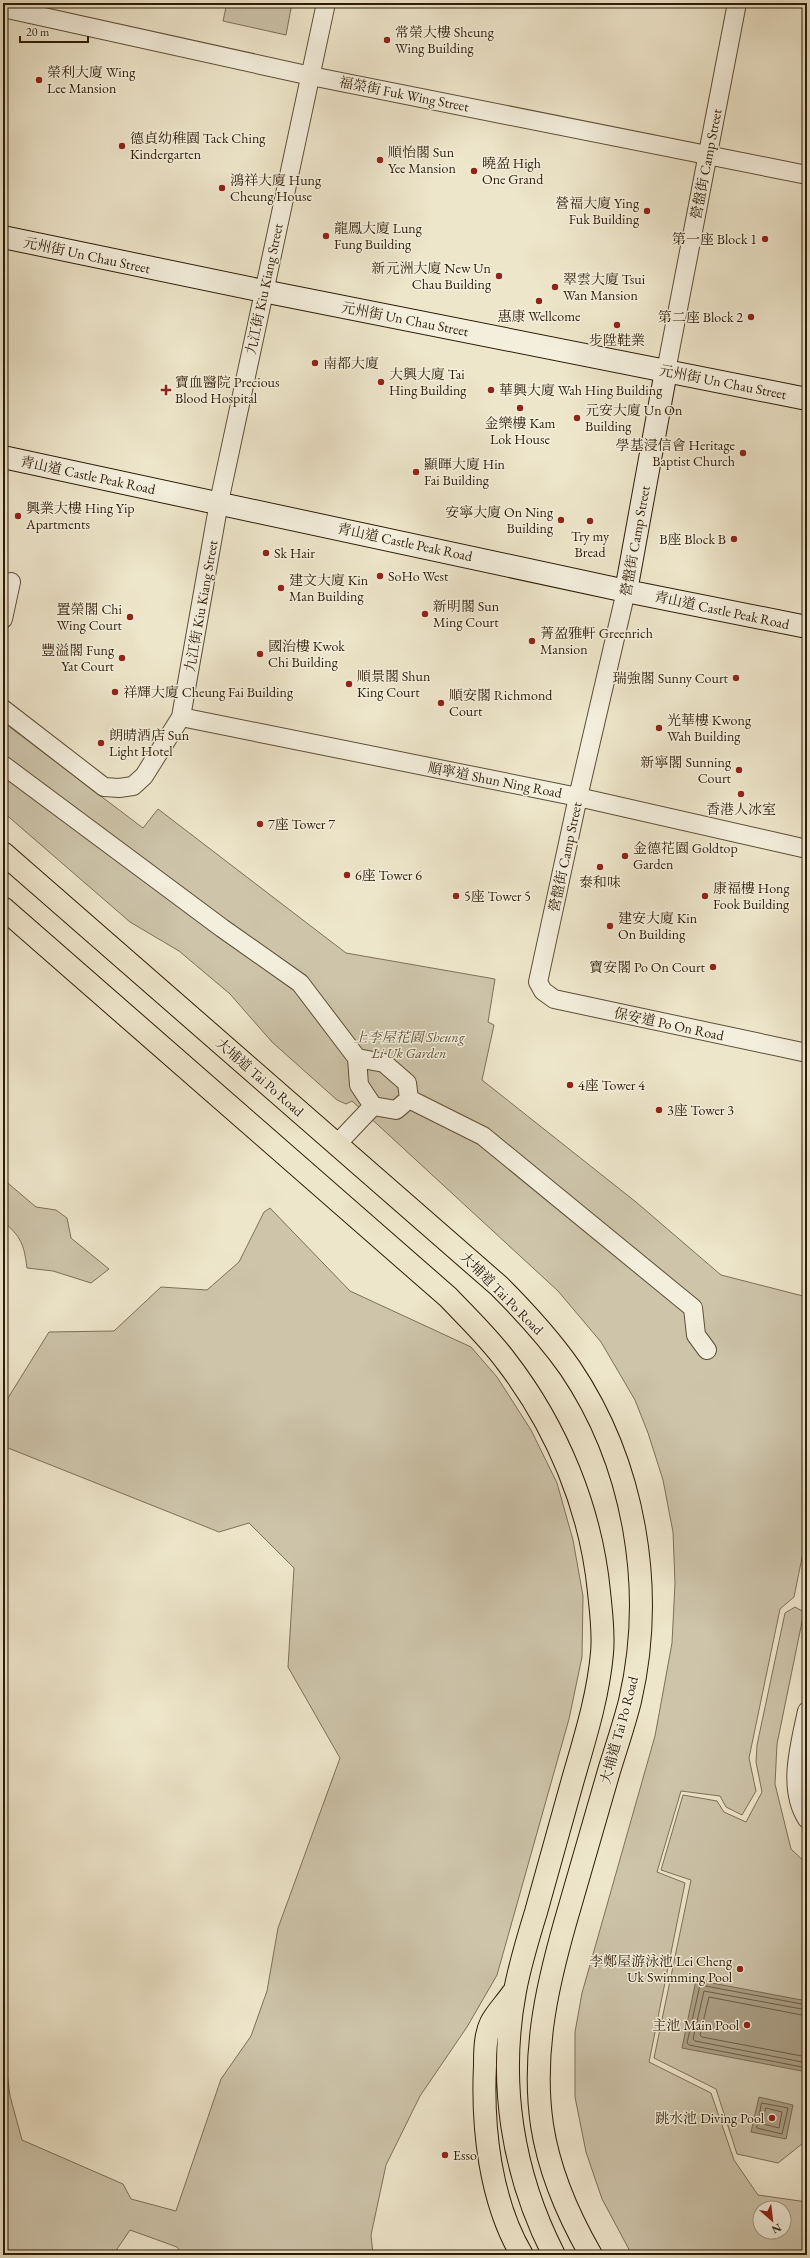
<svg xmlns="http://www.w3.org/2000/svg" width="810" height="2258" font-family="'EB Garamond','Noto Serif TC',serif">
	<style>
		.green { fill: #cdc4aa; stroke: #7d7058; fill-rule: evenodd }
		.water { fill: #aca188; stroke: #796c54 }
		.lines { fill: none; stroke-linecap: round; stroke-linejoin: round }
		.shore { stroke: #6c5e47; stroke-width: 1 }
		.street-casing { stroke: #5d4e37; stroke-width: 20 }
		.secondary-casing { stroke: #2d1c06; stroke-width: 24 }
		.primary-casing { stroke: #2d1c06; stroke-width: 24 }
		.street { stroke: #f4efdd; stroke-width: 18 }
		.secondary { stroke: #f4efdd; stroke-width: 22 }
		.primary { stroke: #eee6cb; stroke-width: 22 }
		.poi-dot { fill: #8f2418; stroke: #f4efdd; stroke-width: 1.5 }
		.labels { text-anchor: middle; dominant-baseline: central; stroke-width: 3; stroke-linejoin: round; paint-order: stroke }
		.poi-label { font-size: 14px; fill: #2d1c06; stroke: #f4efdd; text-anchor: start }
		.street-label { font-size: 14px; fill: #2d1c06; stroke: #f4efdd }
		.park-label { font-size: 14px; font-style: italic; fill: #5d4e37; stroke: #f4efdd }
	</style>
	<rect width="100%" height="100%" fill="#eee6cb"/>
	<filter id="stains"><feTurbulence type="fractalNoise" baseFrequency=".005" numOctaves="4"/><feColorMatrix values="0 0 0 0 .2 0 0 0 0 .09 0 0 0 0 .02 0 0 0 .5 -.17"/></filter>
	<radialGradient id="worn" r=".72"><stop offset=".6" stop-color="#630" stop-opacity="0"/><stop offset="1" stop-color="#630" stop-opacity=".3"/></radialGradient>
	<path class="green" d="M 227,3 L 292,3 L 286,35 L 223,21 Z
		M 3,722 L 143,828 L 158,809 L 346,953 L 495,979 L 488,1022 L 494,1025 L 482,1080 L 636,1202 L 721,1275 L 807,1297 L 807,1533 L 794,1597 L 780,1609 L 749,1758 L 756,1791 L 742,1815 L 726,1807 L 720,1796 L 681,1791 L 657,1872 L 685,1883 L 649,2062 L 711,2093 L 734,2160 L 758,2195 L 807,2202 L 807,2255 L 632,2255 L 602,2199 L 586,2152 L 575,2097 L 575,2032 L 582,1993 L 655,1736 L 672,1643 L 675,1583 L 673,1532 L 663,1480 L 648,1433 L 635,1400 L 601,1342 L 558,1291 L 352,1101 L 346,1104 L 337,1100 L 272,1042 L 230,994 L 179,951 L 130,922 L 3,812 ZM 760,2208 L 784,2208 L 784,2232 L 760,2232 Z
		M 3,1179 L 36,1207 L 56,1210 L 67,1218 L 71,1238 L 109,1269 L 91,1283 L 53,1271 L 27,1268 C 24,1244 21,1237 3,1221 Z
		M 270,1208 L 350,1291 L 471,1347 L 497,1377 L 531,1430 L 557,1483 L 573,1540 L 583,1596 L 582,1657 L 569,1719 L 497,1975 L 467,2027 L 420,2096 L 386,2165 L 371,2235 L 373,2255 L 183,2255 L 177,2247 L 130,2230 L 113,2255 L 3,2255 L 3,2041 L 10,2096 L 22,2140 L 123,2184 L 131,2199 L 176,2211 L 221,2079 L 251,2036 L 267,1991 L 278,1928 L 340,1758 L 288,1667 L 294,1568 L 249,1523 L 219,1532 L 3,1446 L 3,1406 L 49,1332 L 114,1331 L 161,1287 L 207,1290 L 239,1262 L 264,1212 Z
		M 795,1607 L 804,1612 L 777,1744 L 775,1784 L 791,1849 L 807,1864 L 807,2140 L 778,2163 L 737,2154 L 716,2089 L 654,2058 L 691,1880 L 661,1870 L 683,1795 L 717,1801 L 724,1812 L 746,1822 L 762,1792 L 756,1762 L 757,1745 L 785,1613 Z"/>
	<path class="water" d="M 696,1980 L 807,2001 L 807,2072 L 682,2048 Z
		M 759,2097 L 793,2105 L 786,2139 L 751,2132 Z"/>
	<g class="lines">
		<path class="shore" d="M 807,2005 L 700,1985 L 687,2043 L 689,2045 L 807,2068
			M 807,2010 L 704,1991 L 693,2039 L 695,2041 L 807,2063
			M 807,2016 L 709,1997 L 700,2035 L 702,2037 L 807,2057
			M 762,2103 L 788,2108 L 782,2134 L 757,2128 Z
			M 766,2108 L 782,2112 L 779,2128 L 763,2124 Z"/>
		<g class="street-casing">
			<path id="street" d="M 3,8 L 311,76 L 807,175
				M 666,371 L 737,3
				M 626,591 L 578,797 L 538,982 L 543,991 L 554,999 L 807,1053
				M 3,619 L 11,582
				M 3,709 L 104,787 L 119,788 L 133,786 L 144,776 L 181,717 L 219,502 L 326,3
				M 181,717 L 578,797 L 807,849
				M 3,765 L 222,928 L 300,983 L 357,1058 L 359,1085 L 373,1106
				M 409,1099 L 483,1136 L 693,1308 L 696,1335 L 707,1350
				M 337,1144 L 373,1106 L 396,1110 L 409,1099 L 407,1083 L 384,1063 L 357,1058
				M 807,1711 C 800,1745 787,1788 807,1819"/>
		</g>
		<g class="secondary-casing">
			<path id="secondary" d="M 3,237 L 263,291 L 807,399
				M 3,457 L 626,591 L 807,627
				M 626,591 L 666,371"/>
		</g>
		<g class="primary-casing">
			<path id="primary" d="M 3,853 L 499,1286 C 525,1312 549,1338 570,1368 C 635,1464 656,1589 630,1701 C 624,1725 616,1748 609,1771 C 596,1816 583,1861 570,1906 C 549,1977 531,2050 542,2125 C 549,2171 568,2215 591,2255
				M 3,908 L 448,1297 C 468,1318 489,1338 506,1361 C 557,1427 591,1509 599,1592 C 601,1612 604,1633 602,1653 C 598,1698 584,1741 572,1783 C 560,1826 548,1869 536,1912 C 528,1938 520,1964 515,1991 C 498,2082 512,2173 554,2255
				M 512,1994 C 506,2003 496,2013 491,2023 C 485,2035 485,2053 485,2065 C 482,2127 490,2201 522,2255"/>
		</g>
		<use href="#street" class="street"/>
		<use href="#secondary" class="secondary"/>
		<use href="#primary" class="primary"/>
	</g>
	<g class="poi-dot">
		<circle cx="387" cy="40" r="4"/>
		<circle cx="39" cy="80" r="4"/>
		<circle cx="122" cy="146" r="4"/>
		<circle cx="380" cy="160" r="4"/>
		<circle cx="474" cy="171" r="4"/>
		<circle cx="222" cy="188" r="4"/>
		<circle cx="647" cy="211" r="4"/>
		<circle cx="326" cy="236" r="4"/>
		<circle cx="765" cy="239" r="4"/>
		<circle cx="499" cy="276" r="4"/>
		<circle cx="555" cy="287" r="4"/>
		<circle cx="539" cy="301" r="4"/>
		<circle cx="751" cy="317" r="4"/>
		<circle cx="617" cy="325" r="4"/>
		<circle cx="315" cy="363" r="4"/>
		<circle cx="381" cy="382" r="4"/>
		<path d="M164 384h4v4h4v4h-4v4h-4v-4h-4v-4h4z"/>
		<circle cx="491" cy="390" r="4"/>
		<circle cx="520" cy="408" r="4"/>
		<circle cx="577" cy="418" r="4"/>
		<circle cx="743" cy="453" r="4"/>
		<circle cx="416" cy="472" r="4"/>
		<circle cx="18" cy="516" r="4"/>
		<circle cx="561" cy="520" r="4"/>
		<circle cx="590" cy="521" r="4"/>
		<circle cx="734" cy="539" r="4"/>
		<circle cx="266" cy="553" r="4"/>
		<circle cx="380" cy="576" r="4"/>
		<circle cx="281" cy="588" r="4"/>
		<circle cx="425" cy="614" r="4"/>
		<circle cx="130" cy="617" r="4"/>
		<circle cx="532" cy="641" r="4"/>
		<circle cx="260" cy="654" r="4"/>
		<circle cx="122" cy="658" r="4"/>
		<circle cx="736" cy="678" r="4"/>
		<circle cx="349" cy="684" r="4"/>
		<circle cx="115" cy="692" r="4"/>
		<circle cx="441" cy="703" r="4"/>
		<circle cx="659" cy="728" r="4"/>
		<circle cx="101" cy="743" r="4"/>
		<circle cx="739" cy="770" r="4"/>
		<circle cx="741" cy="794" r="4"/>
		<circle cx="260" cy="824" r="4"/>
		<circle cx="625" cy="856" r="4"/>
		<circle cx="600" cy="867" r="4"/>
		<circle cx="347" cy="875" r="4"/>
		<circle cx="456" cy="896" r="4"/>
		<circle cx="705" cy="896" r="4"/>
		<circle cx="610" cy="926" r="4"/>
		<circle cx="713" cy="967" r="4"/>
		<circle cx="570" cy="1085" r="4"/>
		<circle cx="659" cy="1110" r="4"/>
		<circle cx="740" cy="1969" r="4"/>
		<circle cx="747" cy="2025" r="4"/>
		<circle cx="772" cy="2118" r="4"/>
		<circle cx="445" cy="2155" r="4"/>
	</g>
	<g class="labels">
		<g class="poi-label">
			<text x="395" y="32">常榮大樓 Sheung<tspan x="395" dy="16">Wing Building</tspan></text>
			<text x="47" y="72">榮利大廈 Wing<tspan x="47" dy="16">Lee Mansion</tspan></text>
			<text x="130" y="138">德貞幼稚園 Tack Ching<tspan x="130" dy="16">Kindergarten</tspan></text>
			<text x="388" y="152">順怡閣 Sun<tspan x="388" dy="16">Yee Mansion</tspan></text>
			<text x="482" y="163">曉盈 High<tspan x="482" dy="16">One Grand</tspan></text>
			<text x="230" y="180">鴻祥大廈 Hung<tspan x="230" dy="16">Cheung House</tspan></text>
			<text x="639" y="203" text-anchor="end">營福大廈 Ying<tspan x="639" dy="16">Fuk Building</tspan></text>
			<text x="334" y="228">龍鳳大廈 Lung<tspan x="334" dy="16">Fung Building</tspan></text>
			<text x="757" y="239" text-anchor="end">第一座 Block 1</text>
			<text x="491" y="268" text-anchor="end">新元洲大廈 New Un<tspan x="491" dy="16">Chau Building</tspan></text>
			<text x="563" y="279">翠雲大廈 Tsui<tspan x="563" dy="16">Wan Mansion</tspan></text>
			<text x="539" y="316" text-anchor="middle">惠康 Wellcome</text>
			<text x="743" y="317" text-anchor="end">第二座 Block 2</text>
			<text x="617" y="340" text-anchor="middle">步陞鞋業</text>
			<text x="323" y="363">南都大廈</text>
			<text x="389" y="374">大興大廈 Tai<tspan x="389" dy="16">Hing Building</tspan></text>
			<text x="175" y="382">寶血醫院 Precious<tspan x="175" dy="16">Blood Hospital</tspan></text>
			<text x="499" y="390">華興大廈 Wah Hing Building</text>
			<text x="585" y="410">元安大廈 Un On<tspan x="585" dy="16">Building</tspan></text>
			<text x="520" y="423" text-anchor="middle">金樂樓 Kam<tspan x="520" dy="16">Lok House</tspan></text>
			<text x="735" y="445" text-anchor="end">學基浸信會 Heritage<tspan x="735" dy="16">Baptist Church</tspan></text>
			<text x="424" y="464">顯暉大廈 Hin<tspan x="424" dy="16">Fai Building</tspan></text>
			<text x="26" y="508">興業大樓 Hing Yip<tspan x="26" dy="16">Apartments</tspan></text>
			<text x="553" y="512" text-anchor="end">安寧大廈 On Ning<tspan x="553" dy="16">Building</tspan></text>
			<text x="590" y="536" text-anchor="middle">Try my<tspan x="590" dy="16">Bread</tspan></text>
			<text x="726" y="539" text-anchor="end">B座 Block B</text>
			<text x="274" y="553">Sk Hair</text>
			<text x="388" y="576">SoHo West</text>
			<text x="289" y="580">建文大廈 Kin<tspan x="289" dy="16">Man Building</tspan></text>
			<text x="433" y="606">新明閣 Sun<tspan x="433" dy="16">Ming Court</tspan></text>
			<text x="122" y="609" text-anchor="end">置榮閣 Chi<tspan x="122" dy="16">Wing Court</tspan></text>
			<text x="540" y="633">菁盈雅軒 Greenrich<tspan x="540" dy="16">Mansion</tspan></text>
			<text x="268" y="646">國治樓 Kwok<tspan x="268" dy="16">Chi Building</tspan></text>
			<text x="114" y="650" text-anchor="end">豐溢閣 Fung<tspan x="114" dy="16">Yat Court</tspan></text>
			<text x="357" y="676">順景閣 Shun<tspan x="357" dy="16">King Court</tspan></text>
			<text x="728" y="678" text-anchor="end">瑞強閣 Sunny Court</text>
			<text x="123" y="692">祥輝大廈 Cheung Fai Building</text>
			<text x="449" y="695">順安閣 Richmond<tspan x="449" dy="16">Court</tspan></text>
			<text x="667" y="720">光華樓 Kwong<tspan x="667" dy="16">Wah Building</tspan></text>
			<text x="109" y="735">朗晴酒店 Sun<tspan x="109" dy="16">Light Hotel</tspan></text>
			<text x="731" y="762" text-anchor="end">新寧閣 Sunning<tspan x="731" dy="16">Court</tspan></text>
			<text x="741" y="809" text-anchor="middle">香港人冰室</text>
			<text x="268" y="824">7座 Tower 7</text>
			<text x="633" y="848">金德花園 Goldtop<tspan x="633" dy="16">Garden</tspan></text>
			<text x="355" y="875">6座 Tower 6</text>
			<text x="600" y="882" text-anchor="middle">泰和味</text>
			<text x="713" y="888">康福樓 Hong<tspan x="713" dy="16">Fook Building</tspan></text>
			<text x="464" y="896">5座 Tower 5</text>
			<text x="618" y="918">建安大廈 Kin<tspan x="618" dy="16">On Building</tspan></text>
			<text x="705" y="967" text-anchor="end">寶安閣 Po On Court</text>
			<text x="578" y="1085">4座 Tower 4</text>
			<text x="667" y="1110">3座 Tower 3</text>
			<text x="732" y="1961" text-anchor="end">李鄭屋游泳池 Lei Cheng<tspan x="732" dy="16">Uk Swimming Pool</tspan></text>
			<text x="739" y="2025" text-anchor="end">主池 Main Pool</text>
			<text x="764" y="2118" text-anchor="end">跳水池 Diving Pool</text>
			<text x="453" y="2155">Esso</text>
		</g>
		<g class="street-label">
			<text transform="translate(404 94) rotate(11)">福榮街 Fuk Wing Street</text>
			<text transform="translate(706 164) rotate(-79)">營盤街 Camp Street</text>
			<text transform="translate(87 255) rotate(12)">元州街 Un Chau Street</text>
			<text transform="translate(264 289) rotate(-78)">九江街 Kiu Kiang Street</text>
			<text transform="translate(405 319) rotate(11)">元州街 Un Chau Street</text>
			<text transform="translate(723 382) rotate(11)">元州街 Un Chau Street</text>
			<text transform="translate(88 475) rotate(12)">青山道 Castle Peak Road</text>
			<text transform="translate(635 541) rotate(-80)">營盤街 Camp Street</text>
			<text transform="translate(405 542) rotate(12)">青山道 Castle Peak Road</text>
			<text transform="translate(201 606) rotate(-80)">九江街 Kiu Kiang Street</text>
			<text transform="translate(722 610) rotate(12)">青山道 Castle Peak Road</text>
			<text transform="translate(495 780) rotate(11)">順寧道 Shun Ning Road</text>
			<text transform="translate(565 857) rotate(-78)">營盤街 Camp Street</text>
			<text transform="translate(669 1024) rotate(12)">保安道 Po On Road</text>
			<text transform="translate(260 1077) rotate(41)">大埔道 Tai Po Road</text>
			<text transform="translate(502 1293) rotate(45)">大埔道 Tai Po Road</text>
			<text transform="translate(619 1730) rotate(-75)">大埔道 Tai Po Road</text>
		</g>
		<g class="park-label">
			<text x="409" y="1037">上李屋花園 Sheung<tspan x="409" dy="16">Li Uk Garden</tspan></text>
		</g>
	</g>
	<rect width="810" height="2258" fill="none" stroke="#eee6cb" stroke-width="16"/>
	<rect x="4" y="4" width="802" height="2250" fill="none" stroke="#2d1c06" stroke-width="2"/>
	<rect x="8" y="8" width="794" height="2242" fill="none" stroke="#2d1c06"/>
	<g transform="translate(772 2220) rotate(152)"><circle r="19" fill="#f4efdd" stroke="#a49b87"/>
	<path d="M0-3L7 15L0 10L-7 15Z" fill="#8f2418"/>
	<text y="-6" font-size="11" font-weight="bold" text-anchor="middle" fill="#2d1c06">N</text>
	</g>
	<path d="M20 36v6h68v-6" fill="none" stroke="#2d1c06" stroke-width="2"/>
	<text x="26" y="36" font-size="12" fill="#2d1c06" stroke="#f4efdd" stroke-width="3" paint-order="stroke">20 m</text>
	<rect width="100%" height="100%" filter="url(#stains)"/>
	<rect width="100%" height="100%" fill="url(#worn)"/>
</svg>
